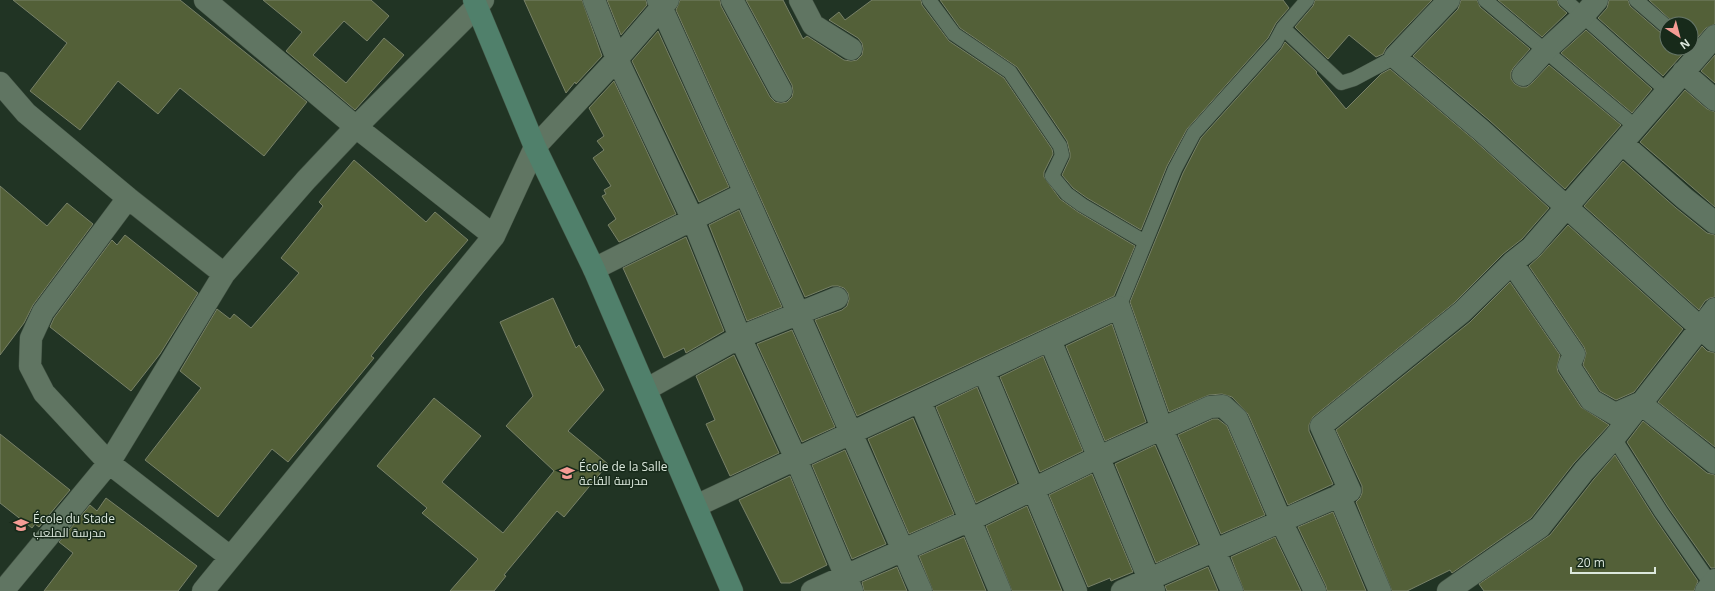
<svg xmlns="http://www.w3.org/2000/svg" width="1715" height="591" font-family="'Open Sans',Cairo,sans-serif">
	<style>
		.building { fill: #536038; stroke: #788168 }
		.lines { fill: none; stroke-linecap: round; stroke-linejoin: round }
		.lane-casing { stroke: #405042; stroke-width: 15 }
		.street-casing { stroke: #405042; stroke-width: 23 }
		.secondary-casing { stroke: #405042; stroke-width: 23 }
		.lane { stroke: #607562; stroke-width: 14 }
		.street { stroke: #607562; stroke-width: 22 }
		.secondary { stroke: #50806b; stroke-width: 22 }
		.labels { text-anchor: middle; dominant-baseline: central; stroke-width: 3; stroke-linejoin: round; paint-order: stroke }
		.poi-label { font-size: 12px; fill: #dce8dd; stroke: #172a1a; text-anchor: start }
	</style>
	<rect width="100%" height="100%" fill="#213424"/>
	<path class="building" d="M 13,0 L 180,0 L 307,102 L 264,156 L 180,88 L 158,114 L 118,81 L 80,130 L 30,91 L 67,43 Z
		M 263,0 L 371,0 L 389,16 L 367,41 L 344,21 L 313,55 L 346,83 L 384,38 L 404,55 L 355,110 L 286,51 L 302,32 Z
		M 524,0 L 582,0 L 602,56 L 576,84 L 575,82 L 566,93 Z
		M 607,0 L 646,0 L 647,5 L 621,35 Z
		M 680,0 L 720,0 L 721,6 L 770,97 L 775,102 L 781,103 L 787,102 L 792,97 L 793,92 L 792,85 L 746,0 L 783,0 L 803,39 L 807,36 L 844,60 L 851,61 L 857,60 L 862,55 L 863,49 L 862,43 L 858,38 L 829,20 L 839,12 L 845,20 L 872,0 L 921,0 L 922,5 L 949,41 L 1004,78 L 1052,149 L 1053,154 L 1044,172 L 1044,177 L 1060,199 L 1078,212 L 1135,246 L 1114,296 L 857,416 L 815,320 L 842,310 L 847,306 L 849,299 L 848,293 L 844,288 L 838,286 L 832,286 L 805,297 L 676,10 Z
		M 940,0 L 1283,0 L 1289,8 L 1276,23 L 1268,38 L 1187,129 L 1167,166 L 1141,230 L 1087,198 L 1073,188 L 1062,175 L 1070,158 L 1070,153 L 1067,141 L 1017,67 L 960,28 Z
		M 1315,0 L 1432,0 L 1386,48 L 1383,54 L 1376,57 L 1349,35 L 1328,59 L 1295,27 L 1313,6 Z
		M 1461,0 L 1477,0 L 1480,7 L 1530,49 L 1514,67 L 1511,72 L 1511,79 L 1515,84 L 1521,87 L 1527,87 L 1532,83 L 1549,65 L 1621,125 L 1565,189 L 1489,120 L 1413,56 L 1458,9 Z
		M 1498,0 L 1557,0 L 1559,6 L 1567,13 L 1542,37 Z
		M 1609,0 L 1628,0 L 1630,6 L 1661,33 L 1667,35 L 1667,48 L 1688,48 L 1663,76 L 1598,18 L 1607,8 Z
		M 1649,0 L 1715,0 L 1715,24 L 1706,28 L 1691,45 L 1691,24 L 1675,24 Z
		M 1586,30 L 1652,89 L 1632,113 L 1561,53 Z
		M 658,31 L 729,187 L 699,202 L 632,61 Z
		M 1285,42 L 1317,72 L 1316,73 L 1346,109 L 1381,74 L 1390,69 L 1473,139 L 1549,208 L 1522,239 L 1503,254 L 1454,303 L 1313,417 L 1309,425 L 1309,431 L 1333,484 L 1288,505 L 1248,414 L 1232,397 L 1222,394 L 1209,395 L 1169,412 L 1130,302 L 1183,173 L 1201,138 L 1281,49 Z
		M 1715,55 L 1715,83 L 1701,71 Z
		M 614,81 L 676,214 L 619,242 L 608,225 L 616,219 L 602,196 L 606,194 L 604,190 L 611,186 L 593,158 L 604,150 L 597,141 L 604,136 L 589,108 Z
		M 1685,90 L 1707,109 L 1715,112 L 1715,207 L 1640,142 Z
		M 354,160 L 426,222 L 435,212 L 468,240 L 424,291 L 371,356 L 374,358 L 288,462 L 272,449 L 218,517 L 145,460 L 201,388 L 180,371 L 217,309 L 230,319 L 234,314 L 251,328 L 299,273 L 281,258 L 323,206 L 319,202 Z
		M 1623,161 L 1676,208 L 1707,233 L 1715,235 L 1715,297 L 1710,298 L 1705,301 L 1699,310 L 1584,206 Z
		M 0,186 L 47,226 L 67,203 L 93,224 L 33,305 L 24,323 L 0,355 Z
		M 739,210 L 782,307 L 747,321 L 709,225 Z
		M 1568,225 L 1683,329 L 1634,392 L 1616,400 L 1600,391 L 1583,365 L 1586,353 L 1584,347 L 1529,266 L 1540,256 Z
		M 125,235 L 198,293 L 160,354 L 131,391 L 50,327 L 54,318 L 112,240 L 117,245 Z
		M 686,237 L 724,331 L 686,353 L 684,348 L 664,358 L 623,268 Z
		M 1510,282 L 1560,355 L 1557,367 L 1558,372 L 1581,407 L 1609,425 L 1574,463 L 1531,518 L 1452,573 L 1450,570 L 1407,591 L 1392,591 L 1356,502 L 1360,498 L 1362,493 L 1362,486 L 1336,430 L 1470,322 Z
		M 553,298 L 576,348 L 579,345 L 604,390 L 568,431 L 608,464 L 564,517 L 557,511 L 504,575 L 506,576 L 494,591 L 450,591 L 478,559 L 422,513 L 427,508 L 377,466 L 434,398 L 481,436 L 442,482 L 503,533 L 554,471 L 506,426 L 533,396 L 500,322 Z
		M 1112,324 L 1146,422 L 1105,441 L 1066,346 Z
		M 792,330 L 835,427 L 802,442 L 757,344 Z
		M 1702,346 L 1707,351 L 1715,353 L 1715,447 L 1658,402 Z
		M 734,355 L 779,453 L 730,476 L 706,424 L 715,420 L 696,376 Z
		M 1043,356 L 1083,451 L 1040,472 L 1000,377 Z
		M 977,387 L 1017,483 L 976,503 L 936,407 Z
		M 913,418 L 954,514 L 909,534 L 868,439 Z
		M 1213,419 L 1218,419 L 1227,426 L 1265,515 L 1221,534 L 1178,435 Z
		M 1643,421 L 1707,473 L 1715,475 L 1715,568 L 1711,568 L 1668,507 L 1627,442 Z
		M 0,434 L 70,490 L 39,527 L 35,524 L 32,528 L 0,503 Z
		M 1155,445 L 1198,544 L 1156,563 L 1115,464 Z
		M 845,450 L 886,544 L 852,559 L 812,465 Z
		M 1615,455 L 1654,517 L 1698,581 L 1694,591 L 1484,591 L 1479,584 L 1550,535 L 1594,479 Z
		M 1092,474 L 1133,572 L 1111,581 L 1110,578 L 1088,587 L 1049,495 Z
		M 790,476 L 827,565 L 790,583 L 781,583 L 739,500 Z
		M 106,498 L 197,566 L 178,591 L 44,591 L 73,553 L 59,542 L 90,505 L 97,511 Z
		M 1027,506 L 1062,591 L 1012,591 L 986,526 Z
		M 1333,512 L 1366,591 L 1327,591 L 1326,586 L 1298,527 Z
		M 964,537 L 986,591 L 933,591 L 919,556 Z
		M 1275,537 L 1301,591 L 1244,591 L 1231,557 Z
		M 897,567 L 907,591 L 864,591 L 862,582 Z
		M 1208,567 L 1218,591 L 1167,591 L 1165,586 Z"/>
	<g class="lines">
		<g class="lane-casing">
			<path id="lane" d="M 929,0 L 954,34 L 1010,72 L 1060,146 L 1062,155 L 1052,176 L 1067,194 L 1082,205 L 1145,242
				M 1485,0 L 1636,127
				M 1565,0 L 1667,91
				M 1636,0 L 1667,27
				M 1283,28 L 1341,83 L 1354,79 L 1395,57
				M 1119,307 L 1175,169 L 1194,133 L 1275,43 L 1283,28 L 1307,0
				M 1614,438 L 1661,512 L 1711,584"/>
		</g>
		<g class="street-casing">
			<path id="street" d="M 205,0 L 356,127 L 494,236
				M 594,0 L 617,59 L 693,220 L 740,337 L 796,459 L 852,591
				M 658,0 L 745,193 L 921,591
				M 732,0 L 781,91
				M 800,0 L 813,25 L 851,49
				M 1449,0 L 1395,57 L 1481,130 L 1715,341
				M 1683,72 L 1715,100
				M 1523,75 L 1545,51 L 1583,16 L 1597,0
				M 0,83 L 26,113 L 128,198 L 224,274
				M 1622,143 L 1684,198 L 1715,223
				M 128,198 L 43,312 L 31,338 L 30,366 L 44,393 L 109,463 L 230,557
				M 1512,263 L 1574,354 L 1569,366 L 1591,400 L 1615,414 L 1640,403 L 1715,463
				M 594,269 L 745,193
				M 1050,340 L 1154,591
				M 984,371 L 1076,591
				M 647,389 L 740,337 L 837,298
				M 920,401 L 1000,591
				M 1339,495 L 1380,591
				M 696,506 L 1119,307 L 1162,429 L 1232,591
				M 3,591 L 109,463 L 224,274 L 306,180 L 356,127 L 483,0
				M 203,591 L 494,236 L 535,147 L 617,59 L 668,0
				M 812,591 L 970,520 L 1099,457 L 1210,407 L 1223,406 L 1237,419 L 1281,521 L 1315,591
				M 1122,591 L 1350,491 L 1321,426 L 1462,312 L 1512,263 L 1531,248 L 1715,36
				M 1448,591 L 1540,527 L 1584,471 L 1614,438 L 1715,309
				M 1706,591 L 1715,580"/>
		</g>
		<g class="secondary-casing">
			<path id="secondary" d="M 474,0 L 535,147 L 594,269 L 732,591"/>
		</g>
		<use href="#lane" class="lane"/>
		<use href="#street" class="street"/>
		<use href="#secondary" class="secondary"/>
	</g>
	<defs>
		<g id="school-bare" transform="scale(1.2)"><path d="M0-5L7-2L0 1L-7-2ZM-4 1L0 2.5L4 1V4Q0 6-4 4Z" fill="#f59c95" stroke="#172a1a" stroke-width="2.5" paint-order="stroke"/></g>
	</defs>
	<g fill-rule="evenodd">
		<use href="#school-bare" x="567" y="473"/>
		<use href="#school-bare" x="21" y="525"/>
	</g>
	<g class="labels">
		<g class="poi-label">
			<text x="579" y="466">École de la Salle<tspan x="579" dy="14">مدرسة القاعة</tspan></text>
			<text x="33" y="518">École du Stade<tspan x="33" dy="14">مدرسة الملعب</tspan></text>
		</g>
	</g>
	<g transform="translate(1679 36) rotate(144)"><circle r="19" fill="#172a1a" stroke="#667668"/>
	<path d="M0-3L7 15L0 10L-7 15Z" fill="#f59c95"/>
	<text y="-6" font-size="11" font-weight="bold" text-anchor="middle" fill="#dce8dd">N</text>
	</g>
	<path d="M1571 567v6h84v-6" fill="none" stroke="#dce8dd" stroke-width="2"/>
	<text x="1577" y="567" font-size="12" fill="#dce8dd" stroke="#172a1a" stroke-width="3" paint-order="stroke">20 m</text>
</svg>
